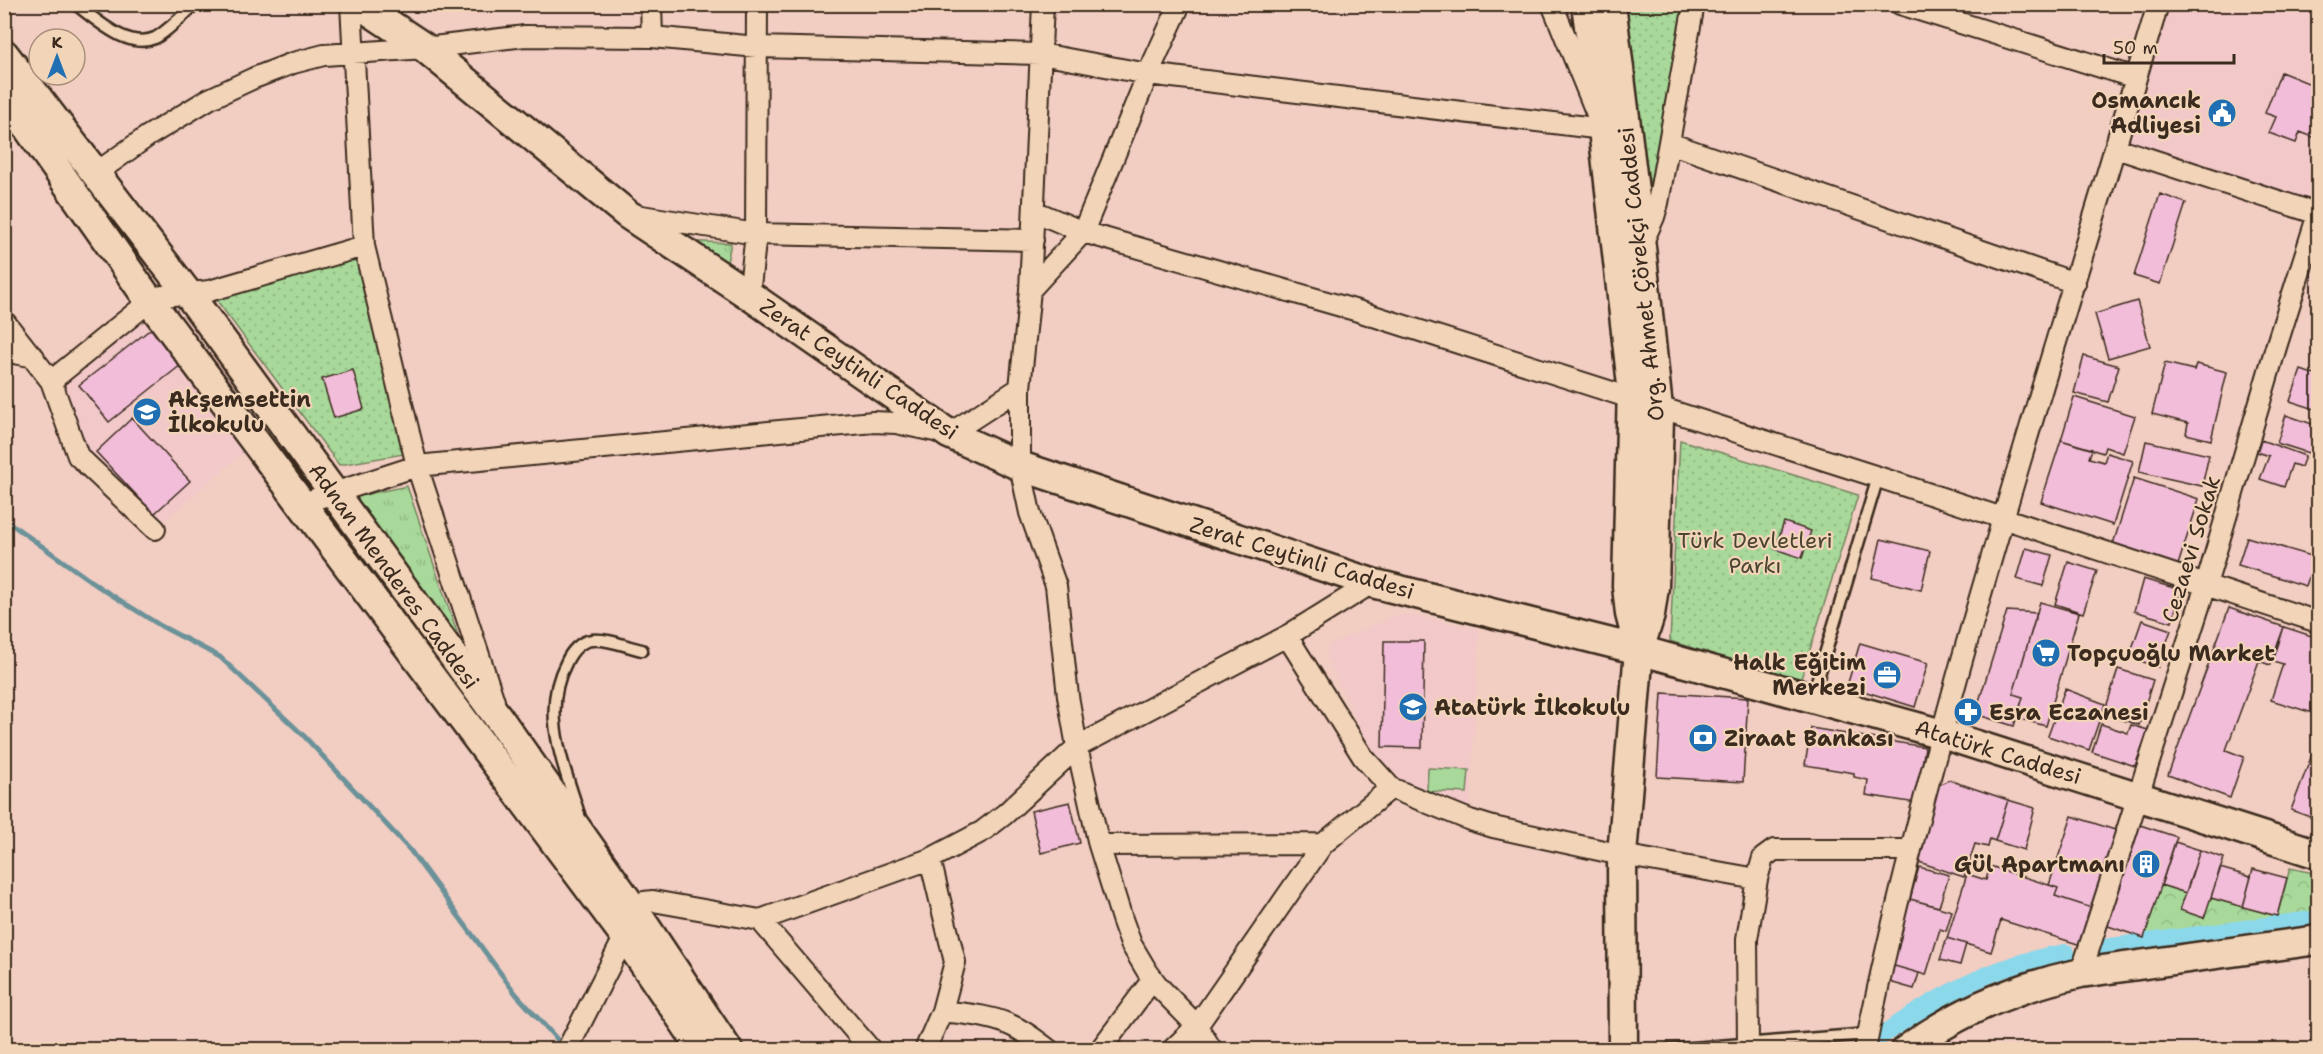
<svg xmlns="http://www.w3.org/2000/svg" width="2323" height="1054" font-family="'Shantell Sans',sans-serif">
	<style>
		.built { fill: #f2c8c9 }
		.grass { fill: url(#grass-tufts); stroke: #72825c; stroke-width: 1.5 }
		.forest { fill: url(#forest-crowns); stroke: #72825c; stroke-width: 1.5 }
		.park { fill: url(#park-dots); stroke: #72825c; stroke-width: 1.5 }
		.pitch { fill: #a8d99a; stroke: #72825c; stroke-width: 1.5 }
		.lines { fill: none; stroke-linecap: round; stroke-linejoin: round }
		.stream { stroke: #6c9299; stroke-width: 5 }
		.canal { stroke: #8cd8eb; stroke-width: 18 }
		.building { fill: #f2bdd8; stroke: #3b2a1e; stroke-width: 1.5 }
		.lane-casing { stroke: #3b2a1e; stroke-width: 15 }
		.street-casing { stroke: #3b2a1e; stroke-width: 24 }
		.secondary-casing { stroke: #3b2a1e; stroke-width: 33 }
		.lane { stroke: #f2d4b8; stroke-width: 10 }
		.street { stroke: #f2d4b8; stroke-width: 20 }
		.secondary { stroke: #f2d4b8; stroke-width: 28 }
		.labels { text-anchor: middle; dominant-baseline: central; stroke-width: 4.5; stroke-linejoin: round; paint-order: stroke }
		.poi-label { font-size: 22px; font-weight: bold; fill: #3b2a1e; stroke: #f2d4b8; text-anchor: start }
		.street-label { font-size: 22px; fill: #3b2a1e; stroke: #f2d4b8 }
		.park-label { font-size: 22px; fill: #4b4431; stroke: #f2d4b8 }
	</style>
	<defs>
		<pattern id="grass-tufts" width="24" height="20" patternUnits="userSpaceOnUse" patternTransform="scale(1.5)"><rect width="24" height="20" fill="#a8d99a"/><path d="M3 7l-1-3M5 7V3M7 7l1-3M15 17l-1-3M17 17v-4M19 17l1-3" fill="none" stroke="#92ba84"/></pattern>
		<pattern id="forest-crowns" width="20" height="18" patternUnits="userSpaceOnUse" patternTransform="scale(1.5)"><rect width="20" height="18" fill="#a8d99a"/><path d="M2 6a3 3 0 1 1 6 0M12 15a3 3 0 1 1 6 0" fill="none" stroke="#92ba84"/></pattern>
		<pattern id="park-dots" width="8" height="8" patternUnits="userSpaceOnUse" patternTransform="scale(1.5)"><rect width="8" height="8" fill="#a8d99a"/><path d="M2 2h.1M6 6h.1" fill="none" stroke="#92ba84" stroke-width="1.8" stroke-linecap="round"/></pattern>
	</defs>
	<rect width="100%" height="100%" fill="#f2cdc2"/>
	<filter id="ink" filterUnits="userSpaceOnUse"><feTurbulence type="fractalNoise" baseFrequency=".0167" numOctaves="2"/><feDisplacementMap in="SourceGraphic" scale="12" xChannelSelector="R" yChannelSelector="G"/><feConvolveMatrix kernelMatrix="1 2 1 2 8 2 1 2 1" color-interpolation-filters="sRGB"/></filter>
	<g filter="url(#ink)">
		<path class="built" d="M 2158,5 L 2318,5 L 2318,214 L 2116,148 Z
			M 149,300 L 254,443 L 155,529 L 78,456 L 51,381 Z
			M 1408,614 L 1479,629 L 1470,810 L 1391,776 L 1375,757 L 1326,657 L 1329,645 L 1391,617 Z"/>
		<path class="grass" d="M 676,241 L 731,243 L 725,272 Z
			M 407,486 L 465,656 L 353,497 Z"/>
		<path class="forest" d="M 2290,868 L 2318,874 L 2318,918 L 2144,938 L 2161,885 L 2186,893 L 2211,898 L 2277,916 Z"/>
		<path class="park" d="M 1611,5 L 1694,5 L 1641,247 Z
			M 360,255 L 404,454 L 339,465 L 215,298 Z
			M 1680,440 L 1858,495 L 1800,682 L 1670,641 Z"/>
		<path class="pitch" d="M 1428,768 L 1469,770 L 1467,793 L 1427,791 Z"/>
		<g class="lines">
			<path class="stream" d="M 4,519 L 99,587 L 161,626 L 220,657 L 304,736 L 410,850 L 516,994 L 563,1046"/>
			<path class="canal" d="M 2103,948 L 2318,919
				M 1878,1038 C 1936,997 1994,964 2066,953"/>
		</g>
		<path class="building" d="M 2281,72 L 2318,87 L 2318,139 L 2300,132 L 2296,143 L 2269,133 L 2276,117 L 2265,113 Z
			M 2160,194 L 2186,203 L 2160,284 L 2134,276 Z
			M 2137,301 L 2150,346 L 2108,358 L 2095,314 Z
			M 152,328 L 181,365 L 109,422 L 79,385 Z
			M 2318,331 L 2318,359 L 2314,358 L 2318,344 L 2315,343 Z
			M 2084,356 L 2119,366 L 2108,402 L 2074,393 Z
			M 2165,363 L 2194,370 L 2196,364 L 2227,372 L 2211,440 L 2186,434 L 2188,423 L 2152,414 Z
			M 353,370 L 364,409 L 334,418 L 322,379 Z
			M 2301,370 L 2318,376 L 2318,410 L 2290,401 Z
			M 2074,397 L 2135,416 L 2123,453 L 2105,447 L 2103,453 L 2061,440 Z
			M 2286,415 L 2318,426 L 2318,456 L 2277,443 Z
			M 132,418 L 190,481 L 154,514 L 96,452 Z
			M 2061,440 L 2092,449 L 2089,458 L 2104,462 L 2107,453 L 2133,461 L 2113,525 L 2041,502 Z
			M 2261,440 L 2305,456 L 2301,467 L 2292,464 L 2284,487 L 2260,479 L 2269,456 L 2257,452 Z
			M 2146,441 L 2209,455 L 2202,486 L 2139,472 Z
			M 2134,478 L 2199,499 L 2178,565 L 2113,544 Z
			M 2318,485 L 2318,508 L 2313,506 Z
			M 1784,522 L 1811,531 L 1802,558 L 1775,549 Z
			M 2247,537 L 2315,557 L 2306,586 L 2238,565 Z
			M 1881,539 L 1930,551 L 1921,590 L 1872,578 Z
			M 2026,548 L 2052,555 L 2043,586 L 2017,579 Z
			M 2068,562 L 2097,571 L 2083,613 L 2055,604 Z
			M 2143,579 L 2181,590 L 2172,622 L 2134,611 Z
			M 2040,602 L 2079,613 L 2046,726 L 2017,718 L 2023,697 L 2013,694 Z
			M 2229,608 L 2284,627 L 2270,665 L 2259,661 L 2226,750 L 2244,757 L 2230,798 L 2168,775 Z
			M 2007,611 L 2037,613 L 2013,694 L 2023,697 L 2014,726 L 1975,714 Z
			M 2142,620 L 2171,630 L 2158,667 L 2129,657 Z
			M 2284,627 L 2318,638 L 2318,708 L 2316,714 L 2271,700 L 2283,664 L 2273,661 Z
			M 1384,641 L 1424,641 L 1422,748 L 1382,747 Z
			M 1860,643 L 1928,663 L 1915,707 L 1847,686 Z
			M 2118,669 L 2153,680 L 2139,725 L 2104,714 Z
			M 2065,689 L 2105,704 L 2089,750 L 2048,736 Z
			M 1662,693 L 1748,698 L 1743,782 L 1657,777 Z
			M 2101,724 L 2128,733 L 2131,725 L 2148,730 L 2135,766 L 2092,752 Z
			M 1811,728 L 1925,747 L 1916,803 L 1866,795 L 1868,780 L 1854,777 L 1854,773 L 1805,765 Z
			M 2318,739 L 2318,820 L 2291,810 Z
			M 1949,780 L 2008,800 L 1995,841 L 1990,839 L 1988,847 L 1975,844 L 1964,877 L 1913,860 L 1938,785 Z
			M 2008,800 L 2035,808 L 2024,850 L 1995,841 Z
			M 1070,802 L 1080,843 L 1041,853 L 1031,811 Z
			M 2072,816 L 2118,831 L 2092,908 L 2055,896 L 2058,888 L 2049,885 Z
			M 2137,824 L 2177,837 L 2144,938 L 2105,925 Z
			M 2175,842 L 2200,850 L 2186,893 L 2161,885 Z
			M 2200,850 L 2224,858 L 2204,918 L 2180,910 Z
			M 1990,866 L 2058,888 L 2055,896 L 2092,908 L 2081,945 L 2001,920 L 1991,952 L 1947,938 L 1967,874 L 1986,880 Z
			M 1919,867 L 1949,875 L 1939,907 L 1910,899 Z
			M 2220,868 L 2251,877 L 2243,907 L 2211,898 Z
			M 2253,869 L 2287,878 L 2277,916 L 2243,907 Z
			M 1910,899 L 1952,911 L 1946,931 L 1940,929 L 1926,975 L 1891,965 Z
			M 1947,938 L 1966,944 L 1960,965 L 1940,960 Z
			M 1891,965 L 1919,973 L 1914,989 L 1886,981 Z"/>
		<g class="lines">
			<g class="lane-casing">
				<path id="lane" d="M 75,4 C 96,19 127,50 155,38 C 167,32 185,13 196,4
					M 1812,698 L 1878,477
					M 579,814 C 564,765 540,712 566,663 C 571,652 580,641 592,640 C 608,638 627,647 642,650
					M 1667,1050 L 1868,1034"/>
			</g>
			<g class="street-casing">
				<path id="street" d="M 351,4 L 364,246 L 417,466 L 494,701
					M 651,4 L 652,37
					M 1043,4 L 1030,290 L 1020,388 L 1020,466 L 1030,513 L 1056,586 L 1068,696 L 1077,747 L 1099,845 L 1122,919 L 1131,944 L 1147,971 L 1158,986 L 1197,1026 L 1212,1050
					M 1900,4 L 2136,78
					M 1669,143 L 2075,283
					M 96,173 L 148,136 L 209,99 L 254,78 L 293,63 L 324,55 L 425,48 L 525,36 L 652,37 L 757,47 L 1041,54 L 1148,74 L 1603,129 L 1552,4
					M 1034,211 L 1083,232 L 1358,311 L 1878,477 L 2318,622
					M 635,215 L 756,234 L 1033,240
					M 1642,244 L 1654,217 L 1658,203 L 1694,4
					M 1030,290 L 1083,232 L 1148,74 L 1180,4
					M 749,295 L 756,234 L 757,4
					M 4,321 L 51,381 L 78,456 L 155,529
					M 4,351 L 34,357
					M 51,381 L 155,297 L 209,291 L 364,246
					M 300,504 L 417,466 L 873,422 L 896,423 L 949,434 L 1020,388
					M 1287,636 L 1363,757 L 1391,788 L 1470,820 L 1493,827 L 1622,855 L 1757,879 L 1747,939 L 1748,1044
					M 1099,845 L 1323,844
					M 1757,879 L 1763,858 L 1774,850 L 1910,850
					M 760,920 L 871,1050
					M 2081,973 L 2206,585 L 2276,347 L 2318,214 L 2116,148
					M 942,1011 C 964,1014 987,1015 1008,1024 C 1023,1030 1036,1040 1049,1050
					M 567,1050 L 625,936 L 644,902 L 653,901 L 760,920 L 930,859 L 983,831 L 1005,814 L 1077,747 L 1287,636 L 1372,583
					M 925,1050 L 942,1011 L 955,962 L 930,859
					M 1100,1050 L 1153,979
					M 1172,1050 L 1197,1026 L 1323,844 L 1391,788
					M 1865,1050 C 1890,923 1924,798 1958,674 C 2021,450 2092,228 2158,4"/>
			</g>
			<g class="secondary-casing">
				<path id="secondary" d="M 359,4 L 425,48 L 627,214 L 749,295 L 949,434 L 1020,466 L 1372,583 L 1639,650 L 1942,734 L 2318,854
					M 1586,4 L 1603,129 L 1632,385 L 1627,586 L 1630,614 L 1639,648
					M 1611,4 L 1641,247 L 1659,418 L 1654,587 L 1650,615 L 1639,650 L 1622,855 L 1623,1050
					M 4,54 L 189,295 L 500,720 L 637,914 L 728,1050
					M 4,94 L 149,300 L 625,936 L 703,1050
					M 1906,1050 C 1958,1011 2017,987 2081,973 L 2318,940"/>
			</g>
			<use href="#lane" class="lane"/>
			<use href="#street" class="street"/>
			<use href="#secondary" class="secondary"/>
		</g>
	</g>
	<defs>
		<g id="civic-disc" transform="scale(1.5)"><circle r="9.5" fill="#1f6fb2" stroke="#f2d4b8"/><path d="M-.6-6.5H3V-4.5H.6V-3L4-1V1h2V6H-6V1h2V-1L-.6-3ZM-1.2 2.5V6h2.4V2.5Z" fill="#fff"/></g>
		<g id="school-disc" transform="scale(1.5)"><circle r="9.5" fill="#1f6fb2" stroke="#f2d4b8"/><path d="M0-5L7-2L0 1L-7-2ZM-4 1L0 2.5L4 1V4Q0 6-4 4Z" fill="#fff"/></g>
		<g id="supermarket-disc" transform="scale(1.5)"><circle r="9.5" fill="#1f6fb2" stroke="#f2d4b8"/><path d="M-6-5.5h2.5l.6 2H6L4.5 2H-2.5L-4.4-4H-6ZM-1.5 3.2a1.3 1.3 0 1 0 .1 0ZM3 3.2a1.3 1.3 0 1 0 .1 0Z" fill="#fff"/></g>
		<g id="office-disc" transform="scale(1.5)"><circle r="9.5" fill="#1f6fb2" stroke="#f2d4b8"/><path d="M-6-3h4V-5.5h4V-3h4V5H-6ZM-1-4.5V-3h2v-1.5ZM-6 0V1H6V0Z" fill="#fff"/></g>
		<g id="pharmacy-disc" transform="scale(1.5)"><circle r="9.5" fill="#1f6fb2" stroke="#f2d4b8"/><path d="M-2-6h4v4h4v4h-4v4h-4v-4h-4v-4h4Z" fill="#fff"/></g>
		<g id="bank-disc" transform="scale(1.5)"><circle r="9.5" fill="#1f6fb2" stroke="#f2d4b8"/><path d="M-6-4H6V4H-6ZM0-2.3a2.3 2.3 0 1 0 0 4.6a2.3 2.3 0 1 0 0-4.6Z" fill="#fff"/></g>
		<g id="building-disc" transform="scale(1.5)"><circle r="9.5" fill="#1f6fb2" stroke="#f2d4b8"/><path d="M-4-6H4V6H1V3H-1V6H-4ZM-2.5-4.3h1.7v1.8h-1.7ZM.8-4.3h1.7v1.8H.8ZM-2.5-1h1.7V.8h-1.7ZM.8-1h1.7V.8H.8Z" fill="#fff"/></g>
	</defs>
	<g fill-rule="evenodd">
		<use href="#civic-disc" x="2222" y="113"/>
		<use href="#school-disc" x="147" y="412"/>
		<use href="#supermarket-disc" x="2046" y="653"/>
		<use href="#office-disc" x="1887" y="675"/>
		<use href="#school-disc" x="1413" y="707"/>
		<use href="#pharmacy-disc" x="1968" y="712"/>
		<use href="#bank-disc" x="1703" y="738"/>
		<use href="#building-disc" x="2146" y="864"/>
	</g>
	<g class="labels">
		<g class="poi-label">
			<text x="2201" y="100" text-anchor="end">Osmancık<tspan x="2201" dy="25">Adliyesi</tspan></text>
			<text x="168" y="399">Akşemsettin<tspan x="168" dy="25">İlkokulu</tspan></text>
			<text x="2067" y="653">Topçuoğlu Market</text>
			<text x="1866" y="662" text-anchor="end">Halk Eğitim<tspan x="1866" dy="25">Merkezi</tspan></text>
			<text x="1434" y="707">Atatürk İlkokulu</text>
			<text x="1989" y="712">Esra Eczanesi</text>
			<text x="1724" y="738">Ziraat Bankası</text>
			<text x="2125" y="864" text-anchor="end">Gül Apartmanı</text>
		</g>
		<g class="street-label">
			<text transform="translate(1641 274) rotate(-96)">Org. Ahmet Çörekçi Caddesi</text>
			<text transform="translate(859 369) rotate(34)">Zerat Ceytinli Caddesi</text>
			<text transform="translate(2191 549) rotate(-73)">Cezaevi Sokak</text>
			<text transform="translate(1302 558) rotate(17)">Zerat Ceytinli Caddesi</text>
			<text transform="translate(394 576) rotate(54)">Adnan Menderes Caddesi</text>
			<text transform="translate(1998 752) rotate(17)">Atatürk Caddesi</text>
		</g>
		<g class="park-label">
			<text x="1755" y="540">Türk Devletleri<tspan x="1755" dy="25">Parkı</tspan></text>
		</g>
	</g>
	<rect width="2323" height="1054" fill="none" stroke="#f2d4b8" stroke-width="24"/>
	<rect x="12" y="12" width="2299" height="1030" fill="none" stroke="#3b2a1e" stroke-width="2" filter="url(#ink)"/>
	<g transform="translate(57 57)"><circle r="28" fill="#f2d4b8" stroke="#a9907a" stroke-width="1.5"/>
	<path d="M0-4.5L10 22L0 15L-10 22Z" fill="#1f6fb2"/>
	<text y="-9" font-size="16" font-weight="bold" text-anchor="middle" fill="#3b2a1e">K</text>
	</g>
	<path d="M2104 54v9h130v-9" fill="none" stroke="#3b2a1e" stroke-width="3"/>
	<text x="2113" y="54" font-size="18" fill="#3b2a1e" stroke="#f2d4b8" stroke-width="4.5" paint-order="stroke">50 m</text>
</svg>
